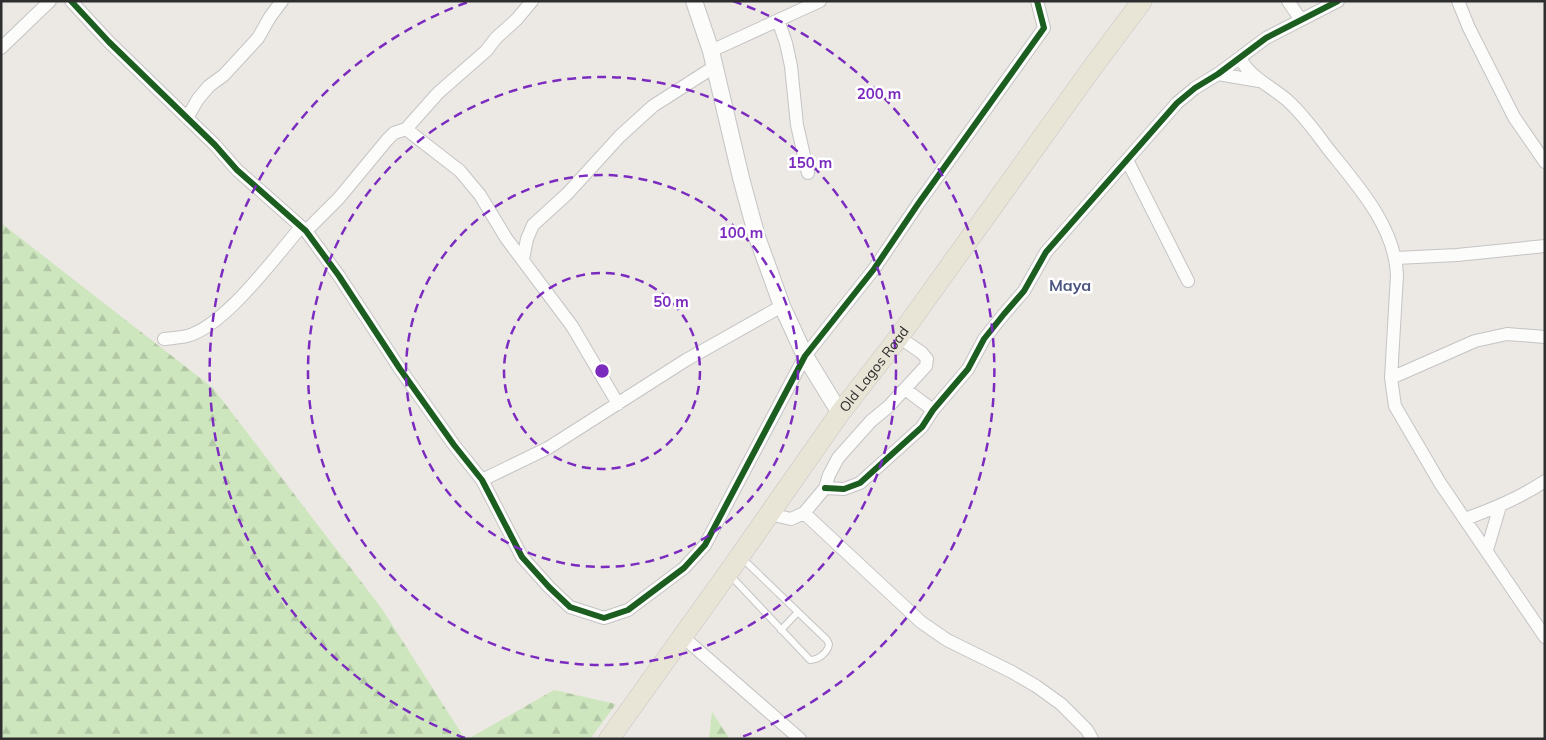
<svg xmlns="http://www.w3.org/2000/svg" width="1546" height="740" font-family="Mulish,sans-serif">
	<style>
		.forest { fill: url(#forest-firs) }
		.lines { fill: none; stroke-linecap: round; stroke-linejoin: round }
		.service-casing { stroke: #c5c4c5; stroke-width: 8 }
		.minor-casing { stroke: #c5c4c5; stroke-width: 14 }
		.tertiary-casing { stroke: #c5c4c5; stroke-width: 18 }
		.primary-casing { stroke: #c6c5c4; stroke-width: 21 }
		.service { stroke: #fcfcfb; stroke-width: 6 }
		.minor { stroke: #fcfcfb; stroke-width: 12 }
		.tertiary { stroke: #fcfcfb; stroke-width: 16 }
		.primary { stroke: #e8e4d6; stroke-width: 20 }
		.cycleway-casing { stroke: #fff; stroke-width: 9 }
		.cycleway { stroke: #1b5e20; stroke-width: 6 }
		.ring { fill: none; stroke: #7b2cbf; stroke-width: 2.5; stroke-dasharray: 9 6 }
		.labels { text-anchor: middle; dominant-baseline: central; stroke-width: 5; stroke-linejoin: round; paint-order: stroke }
		.street-label { font-size: 14px; fill: #2e2e2e; stroke: #fff }
		.quarter-label { font-size: 16px; font-weight: bold; fill: #4d5680; stroke: #fff }
		.centre { fill: #7b2cbf; stroke: #fff; stroke-width: 2.5 }
		.ring-label { font-size: 15px; text-anchor: middle; font-weight: bold; fill: #7b2cbf; stroke: #fff; stroke-width: 5; stroke-linejoin: round; paint-order: stroke }
	</style>
	<defs>
		<pattern id="forest-firs" width="22" height="20" patternUnits="userSpaceOnUse" patternTransform="scale(1.25)"><rect width="22" height="20" fill="#cee6be"/><path d="M5 1l3.5 6h-7zM16 11l3.5 6h-7z" fill="#b1c6a4"/></pattern>
	</defs>
	<rect width="100%" height="100%" fill="#ece8e4"/>
	<path class="forest" d="M 1,223 L 213,388 L 382,609 L 465,739 L 1,739 Z
		M 554,690 L 616,704 L 590,739 L 468,739 Z
		M 712,712 L 730,739 L 709,739 Z"/>
	<g class="lines">
		<g class="service-casing">
			<path id="service" d="M 729,574 L 810,660 C 819,660 828,652 829,644 L 827,640 L 742,558
				M 781,630 L 798,612"/>
		</g>
		<g class="minor-casing">
			<path id="minor" d="M 71,1 L 109,42 L 215,145 L 237,170 L 306,231 L 339,276 L 400,369 L 454,445 L 482,480 L 522,557 L 549,587 L 570,607 L 604,618 L 628,610 L 684,568 L 705,545 L 805,356 L 874,269 L 918,204 L 1044,28 L 1037,1
				M 1288,1 L 1301,20
				M 1458,1 L 1469,28 L 1514,117 L 1545,162
				M 778,20 L 786,43 L 791,66 L 797,125 L 808,173
				M 1,48 L 50,1
				M 711,51 L 820,1
				M 1240,58 C 1250,78 1271,86 1287,100 C 1304,115 1316,133 1329,150 C 1358,186 1395,227 1397,275 L 1391,378 L 1395,406 L 1440,483 L 1545,637
				M 1218,74 L 1259,81
				M 187,118 L 198,99 L 209,86 L 224,75 L 258,38 L 270,17 L 282,1
				M 406,129 L 460,171 L 480,195 L 506,238 L 572,326 L 618,404
				M 1127,160 L 1188,281
				M 306,231 L 339,198 L 387,140 L 394,133 L 406,129 L 438,93 L 486,51 L 496,38 L 517,19 L 532,1
				M 1396,258 L 1457,255 L 1545,246
				M 523,259 L 527,239 L 533,225 L 567,194 L 620,136 L 653,106 L 714,67
				M 164,339 C 171,338 179,338 187,336 C 225,326 275,257 301,227
				M 1391,378 L 1475,341 L 1507,334 L 1545,337
				M 905,389 L 933,410
				M 482,480 L 548,448 L 686,360 L 782,306
				M 825,488 L 844,489 L 860,483 L 922,427 L 933,410 L 968,369 L 984,339 L 1004,314 L 1024,291 L 1046,252 L 1177,103 L 1195,88 L 1218,74 L 1266,38 L 1338,1
				M 804,513 L 921,622 L 947,640 L 1012,672 L 1036,686 L 1061,704 L 1087,730 L 1092,739
				M 769,514 L 791,519 L 804,513 L 825,488 L 829,475 L 838,458 L 871,421 L 888,407 L 926,366 L 927,359 L 922,353 L 899,337
				M 1465,519 C 1493,509 1520,498 1545,481
				M 1487,550 L 1500,506
				M 683,637 L 800,739"/>
		</g>
		<g class="tertiary-casing">
			<path id="tertiary" d="M 694,1 L 711,51 L 741,178 L 757,237 L 782,306 L 805,356 L 840,413"/>
		</g>
		<g class="primary-casing">
			<g id="primary">
				<path id="s1" d="M 609,739 L 728,573 L 840,413 L 899,337 L 1092,68 L 1142,1"/>
			</g>
		</g>
		<use href="#service" class="service"/>
		<use href="#minor" class="minor"/>
		<use href="#tertiary" class="tertiary"/>
		<use href="#primary" class="primary"/>
		<g class="cycleway-casing">
			<path id="cycleway" d="M 71,1 L 109,42 L 215,145 L 237,170 L 306,231 L 339,276 L 400,369 L 454,445 L 482,480 L 522,557 L 549,587 L 570,607 L 604,618 L 628,610 L 684,568 L 705,545 L 805,356 L 874,269 L 918,204 L 1044,28 L 1037,1
				M 825,488 L 844,489 L 860,483 L 922,427 L 933,410 L 968,369 L 984,339 L 1004,314 L 1024,291 L 1046,252 L 1177,103 L 1195,88 L 1218,74 L 1266,38 L 1338,1"/>
		</g>
		<use href="#cycleway" class="cycleway"/>
	</g>
	<g class="ring">
		<circle cx="602" cy="371" r="98"/>
		<circle cx="602" cy="371" r="196"/>
		<circle cx="602" cy="371" r="294"/>
		<path d="M465 738A392 392 0 0 1 471 1M733 1A392 392 0 0 1 739 738"/>
	</g>
	<g class="labels">
		<g class="street-label">
			<text stroke="none"><textPath href="#s1" startOffset="455">Old Lagos Road</textPath></text>
		</g>
		<g class="quarter-label">
			<text x="1070" y="285">Maya</text>
		</g>
	</g>
	<circle cx="602" cy="371" r="8" class="centre"/>
	<g class="ring-label">
		<text x="879" y="99">200 m</text>
		<text x="810" y="168">150 m</text>
		<text x="741" y="238">100 m</text>
		<text x="671" y="307">50 m</text>
	</g>
	<rect width="1546" height="740" fill="none" stroke="#2e2e2e" stroke-width="5"/>
</svg>
